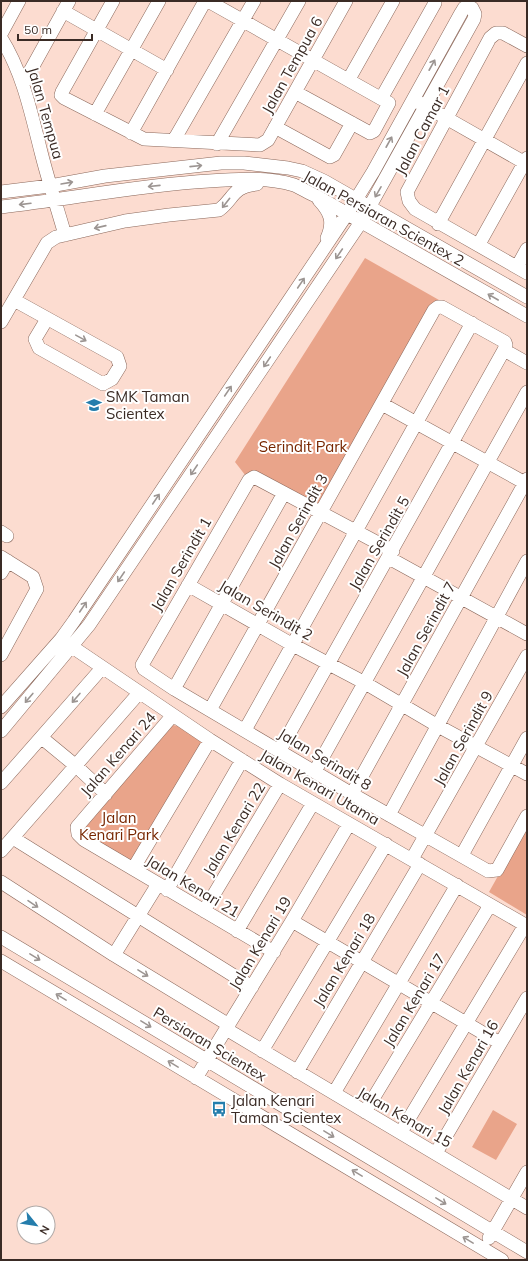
<svg xmlns="http://www.w3.org/2000/svg" width="528" height="1261" font-family="Mulish,sans-serif">
	<style>
		.green { fill: #e9a48a }
		.lines { fill: none; stroke-linecap: round; stroke-linejoin: round }
		.minor-casing { stroke: #8b685b; stroke-width: 14 }
		.minor { stroke: #fff; stroke-width: 13 }
		.oneway { stroke: #9c9592 }
		.labels { text-anchor: middle; dominant-baseline: central; stroke-width: 4; stroke-linejoin: round; paint-order: stroke }
		.street-label { font-size: 15px; fill: #3a2b25; stroke: #fff }
		.poi-label { font-size: 15px; fill: #3a2b25; stroke: #fff; text-anchor: start }
		.park-label { font-size: 15px; fill: #772600; stroke: #fff }
	</style>
	<rect width="100%" height="100%" fill="#fcdcd0"/>
	<path class="green" d="M 365,258 L 439,300 L 438,307 L 321,514 L 249,480 L 235,462 Z
		M 173,725 L 187,728 L 203,742 L 133,859 L 126,865 L 78,834 Z
		M 527,824 L 527,915 L 489,892 Z
		M 493,1110 L 517,1124 L 496,1160 L 472,1147 Z"/>
	<g class="lines">
		<g class="minor-casing">
			<path id="minor" d="M 113,1 L 62,92 L 61,95 L 64,98 L 144,139 L 260,145 L 268,140 L 346,1
				M 208,1 L 389,103 L 374,131 L 370,133 L 295,92
				M 63,11 L 167,70
				M 1,34 L 19,1
				M 1,38 C 23,73 31,113 41,152 C 48,180 57,207 65,235
				M 527,46 L 503,33 L 496,33 L 490,38 L 407,192 L 409,201 L 415,209 L 527,273
				M 349,79 L 393,1
				M 23,84 L 69,1
				M 382,97 L 435,3 L 434,1
				M 418,102 L 527,164
				M 95,114 L 159,1
				M 275,127 L 330,157 L 334,155 L 352,123
				M 131,133 L 205,1
				M 174,140 L 254,1
				M 217,144 L 299,1
				M 1,192 L 50,186 L 105,176 L 221,163 L 244,163 L 288,168 L 302,171 L 324,181 L 527,297
				M 319,200 C 331,213 334,222 327,238
				M 1,207 C 71,199 139,185 209,181 C 236,179 268,177 294,185 C 301,188 309,193 316,196 L 527,316
				M 438,224 L 527,63
				M 479,244 L 527,158
				M 517,267 L 527,249
				M 14,300 L 117,357 L 120,366 L 112,379 L 103,384 L 39,348 L 35,339 L 47,319
				M 1,322 L 47,243 L 56,237 L 125,221 L 169,215 L 219,210 C 235,198 231,187 257,184
				M 504,350 L 527,363
				M 382,404 L 527,484
				M 1,532 L 7,536
				M 393,551 L 254,477 L 249,480 L 142,665 L 144,669 L 174,689 L 352,794 L 488,871 L 497,870 L 527,816
				M 1,557 L 33,577 L 37,589 L 1,655
				M 389,558 L 527,634
				M 1,573 L 8,561
				M 188,585 L 293,645 L 365,683 L 438,726 L 527,774
				M 65,642 L 210,740 L 280,784 L 527,926
				M 174,689 L 284,493
				M 1,707 L 61,639 L 74,621 L 347,214 L 373,172 L 461,13 L 464,8 L 472,8 L 475,14 L 474,19 L 361,222 L 89,625 L 1,731
				M 210,710 L 434,310 L 438,307 L 442,307 L 505,342 L 506,345 L 504,350 L 280,750
				M 173,715 L 77,827 L 78,834 L 84,840 L 274,952
				M 245,730 L 472,323
				M 42,738 L 76,766 L 106,794
				M 315,771 L 527,392
				M 1,783 L 102,668
				M 352,794 L 527,479
				M 389,815 L 527,561
				M 13,838 L 252,987
				M 1,851 L 139,693
				M 462,855 L 527,738
				M 412,859 L 527,656
				M 133,869 L 210,740
				M 1,882 L 114,955 L 229,1025
				M 167,890 L 242,760
				M 204,911 L 280,784
				M 292,921 L 500,1043
				M 237,931 L 313,803
				M 1,937 L 527,1252
				M 114,955 L 158,884
				M 1,961 L 502,1260
				M 226,1029 L 527,1208
				M 262,1051 L 386,844
				M 297,1072 L 420,864
				M 196,1078 L 292,921 L 349,824
				M 334,1093 L 457,885
				M 365,1112 L 490,905
				M 401,1132 L 525,925
				M 436,1153 L 527,998
				M 489,1238 L 527,1172"/>
		</g>
		<use href="#minor" class="minor"/>
	</g>
	<defs><path id="oneway-shaft" d="M-6 0H5M1.5-3L5.5 0L1.5 3" fill="none" stroke-width="1.6" stroke-linecap="round" stroke-linejoin="round"/></defs>
	<g class="oneway">
		<use href="#oneway-shaft" transform="translate(432 65) rotate(-61)"/>
		<use href="#oneway-shaft" transform="translate(389 142) rotate(-61)"/>
		<use href="#oneway-shaft" transform="translate(196 166) rotate(-6)"/>
		<use href="#oneway-shaft" transform="translate(67 183) rotate(-10)"/>
		<use href="#oneway-shaft" transform="translate(154 186) rotate(174)"/>
		<use href="#oneway-shaft" transform="translate(378 192) rotate(120)"/>
		<use href="#oneway-shaft" transform="translate(226 203) rotate(128)"/>
		<use href="#oneway-shaft" transform="translate(25 204) rotate(173)"/>
		<use href="#oneway-shaft" transform="translate(100 227) rotate(167)"/>
		<use href="#oneway-shaft" transform="translate(339 254) rotate(124)"/>
		<use href="#oneway-shaft" transform="translate(301 283) rotate(-56)"/>
		<use href="#oneway-shaft" transform="translate(493 297) rotate(-150)"/>
		<use href="#oneway-shaft" transform="translate(81 338) rotate(29)"/>
		<use href="#oneway-shaft" transform="translate(267 362) rotate(124)"/>
		<use href="#oneway-shaft" transform="translate(228 391) rotate(-56)"/>
		<use href="#oneway-shaft" transform="translate(194 470) rotate(124)"/>
		<use href="#oneway-shaft" transform="translate(156 499) rotate(-56)"/>
		<use href="#oneway-shaft" transform="translate(121 577) rotate(124)"/>
		<use href="#oneway-shaft" transform="translate(83 607) rotate(-56)"/>
		<use href="#oneway-shaft" transform="translate(29 698) rotate(130)"/>
		<use href="#oneway-shaft" transform="translate(76 698) rotate(131)"/>
		<use href="#oneway-shaft" transform="translate(33 904) rotate(34)"/>
		<use href="#oneway-shaft" transform="translate(35 957) rotate(31)"/>
		<use href="#oneway-shaft" transform="translate(143 973) rotate(32)"/>
		<use href="#oneway-shaft" transform="translate(61 997) rotate(-149)"/>
		<use href="#oneway-shaft" transform="translate(146 1024) rotate(31)"/>
		<use href="#oneway-shaft" transform="translate(173 1064) rotate(-149)"/>
		<use href="#oneway-shaft" transform="translate(329 1134) rotate(31)"/>
		<use href="#oneway-shaft" transform="translate(357 1173) rotate(-149)"/>
		<use href="#oneway-shaft" transform="translate(441 1201) rotate(31)"/>
		<use href="#oneway-shaft" transform="translate(468 1240) rotate(-149)"/>
	</g>
	<defs>
		<g id="school-bare" transform="scale(1.2)"><path d="M0-5L7-2L0 1L-7-2ZM-4 1L0 2.5L4 1V4Q0 6-4 4Z" fill="#247dac" stroke="#fff" stroke-width="2.5" paint-order="stroke"/></g>
		<g id="bus-bare" transform="scale(1.2)"><path d="M-5-6H5V4H4V6H2V4H-2V6H-4V4H-5ZM-3.5-4V0h7V-4ZM-3.5 1.2v1.5H-2V1.2ZM2 1.2v1.5H3.5V1.2Z" fill="#247dac" stroke="#fff" stroke-width="2.5" paint-order="stroke"/></g>
	</defs>
	<g fill-rule="evenodd">
		<use href="#school-bare" x="94" y="405"/>
		<use href="#bus-bare" x="219" y="1109"/>
	</g>
	<g class="labels">
		<g class="street-label">
			<text transform="translate(292 65) rotate(-61)">Jalan Tempua 6</text>
			<text transform="translate(46 113) rotate(74)">Jalan Tempua</text>
			<text transform="translate(422 130) rotate(-62)">Jalan Camar 1</text>
			<text transform="translate(384 218) rotate(29)">Jalan Persiaran Scientex 2</text>
			<text transform="translate(298 521) rotate(-61)">Jalan Serindit 3</text>
			<text transform="translate(379 543) rotate(-60)">Jalan Serindit 5</text>
			<text transform="translate(181 564) rotate(-60)">Jalan Serindit 1</text>
			<text transform="translate(266 610) rotate(30)">Jalan Serindit 2</text>
			<text transform="translate(426 629) rotate(-61)">Jalan Serindit 7</text>
			<text transform="translate(463 738) rotate(-61)">Jalan Serindit 9</text>
			<text transform="translate(118 754) rotate(-49)">Jalan Kenari 24</text>
			<text transform="translate(325 759) rotate(31)">Jalan Serindit 8</text>
			<text transform="translate(320 787) rotate(30)">Jalan Kenari Utama</text>
			<text transform="translate(234 829) rotate(-59)">Jalan Kenari 22</text>
			<text transform="translate(193 886) rotate(31)">Jalan Kenari 21</text>
			<text transform="translate(260 943) rotate(-59)">Jalan Kenari 19</text>
			<text transform="translate(344 960) rotate(-59)">Jalan Kenari 18</text>
			<text transform="translate(414 1000) rotate(-59)">Jalan Kenari 17</text>
			<text transform="translate(210 1044) rotate(31)">Persiaran Scientex</text>
			<text transform="translate(468 1067) rotate(-60)">Jalan Kenari 16</text>
			<text transform="translate(405 1117) rotate(30)">Jalan Kenari 15</text>
		</g>
		<g class="poi-label">
			<text x="106" y="396">SMK Taman<tspan x="106" dy="17">Scientex</tspan></text>
			<text x="231" y="1100">Jalan Kenari<tspan x="231" dy="17">Taman Scientex</tspan></text>
		</g>
		<g class="park-label">
			<text x="303" y="446">Serindit Park</text>
			<text x="119" y="817">Jalan<tspan x="119" dy="17">Kenari Park</tspan></text>
		</g>
	</g>
	<rect width="528" height="1261" fill="none" stroke="#3a2b25" stroke-width="4"/>
	<g transform="translate(36 1225) rotate(120)"><circle r="19" fill="#ffffff" stroke="#b0aaa8"/>
	<path d="M0-3L7 15L0 10L-7 15Z" fill="#247dac"/>
	<text y="-6" font-size="11" font-weight="bold" text-anchor="middle" fill="#3a2b25">N</text>
	</g>
	<path d="M18 34v6h74v-6" fill="none" stroke="#3a2b25" stroke-width="2"/>
	<text x="24" y="34" font-size="12" fill="#3a2b25" stroke="#ffffff" stroke-width="3" paint-order="stroke">50 m</text>
</svg>
